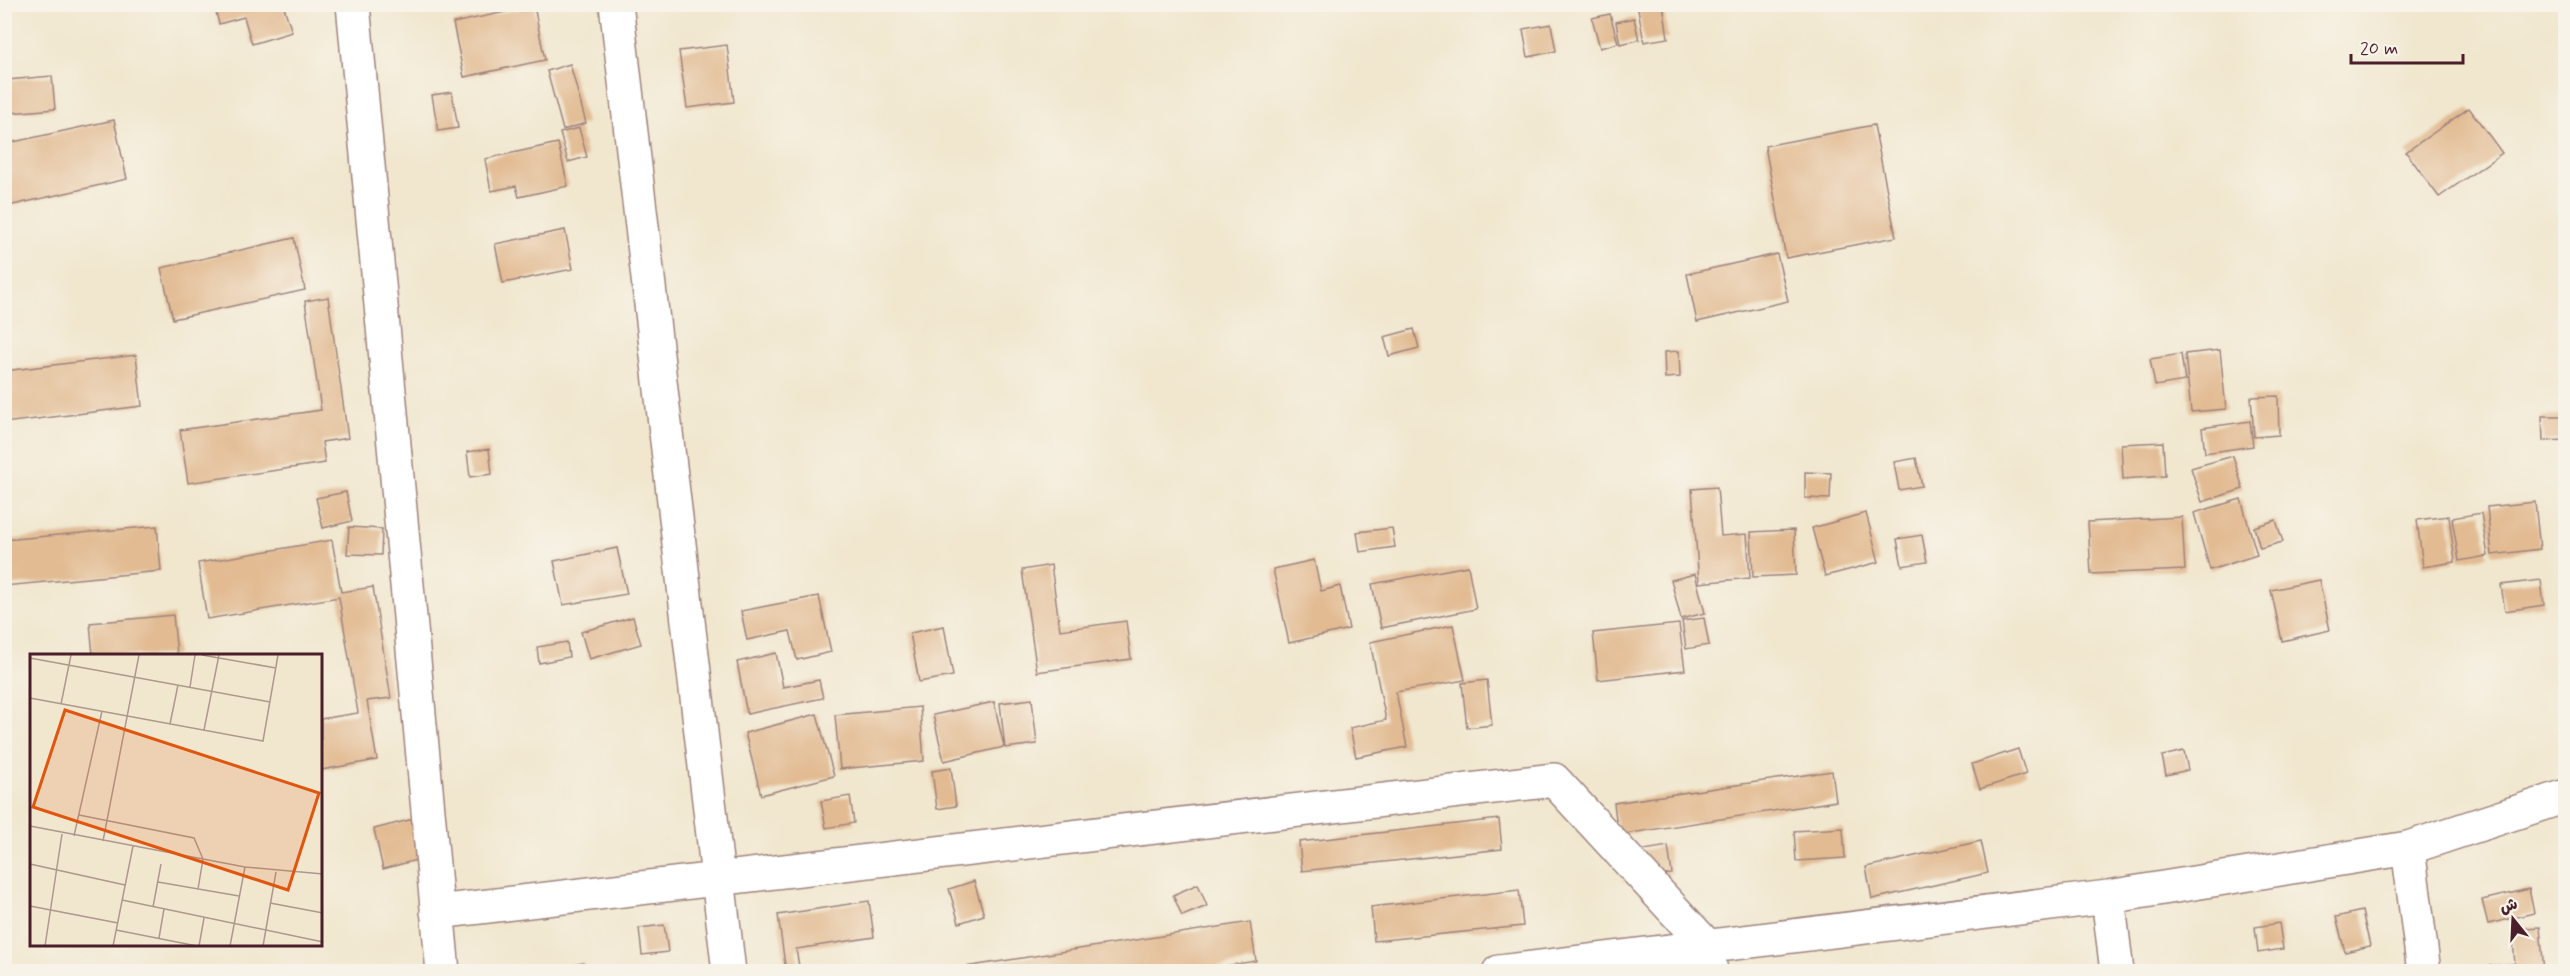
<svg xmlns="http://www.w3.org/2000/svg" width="2570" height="976" font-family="Mynerve,'Playpen Sans Arabic',sans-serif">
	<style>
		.building { fill: #e2bb93 }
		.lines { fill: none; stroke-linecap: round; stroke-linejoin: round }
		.minor-casing { stroke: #9e837d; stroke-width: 36 }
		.minor { stroke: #fff; stroke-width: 33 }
		.inset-road { fill: none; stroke: #ae978d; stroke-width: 1.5 }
		.view { fill: #e0560e; fill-opacity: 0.15; stroke: #e0560e; stroke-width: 3 }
		.inset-edge { fill: none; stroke: #4a1f2b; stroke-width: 3 }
	</style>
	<rect width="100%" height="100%" fill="#f7f3e8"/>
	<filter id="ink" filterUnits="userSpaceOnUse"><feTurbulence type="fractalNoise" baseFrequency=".0167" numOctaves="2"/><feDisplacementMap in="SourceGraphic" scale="12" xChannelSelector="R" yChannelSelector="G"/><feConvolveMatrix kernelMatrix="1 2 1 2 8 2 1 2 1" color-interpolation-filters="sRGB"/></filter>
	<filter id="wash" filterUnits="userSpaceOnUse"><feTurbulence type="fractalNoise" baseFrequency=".008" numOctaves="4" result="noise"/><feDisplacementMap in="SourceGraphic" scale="24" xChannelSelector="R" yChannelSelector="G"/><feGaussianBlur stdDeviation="1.35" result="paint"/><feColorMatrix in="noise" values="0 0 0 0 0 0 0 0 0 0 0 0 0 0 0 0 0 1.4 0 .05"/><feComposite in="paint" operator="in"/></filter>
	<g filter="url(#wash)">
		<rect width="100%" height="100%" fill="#f1e7cf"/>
		<g id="blocks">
			<path class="building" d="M 214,4 L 283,4 L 292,32 L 252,44 L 244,17 L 219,24 Z
				M 1637,4 L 1663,4 L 1668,38 L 1644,42 Z
				M 534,6 L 545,60 L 464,77 L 453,23 Z
				M 1610,14 L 1618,43 L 1600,48 L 1592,18 Z
				M 1634,18 L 1639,40 L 1620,44 L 1616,22 Z
				M 1551,24 L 1556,51 L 1528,57 L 1523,29 Z
				M 727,45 L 734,102 L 687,108 L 679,51 Z
				M 570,64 L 586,123 L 563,130 L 547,71 Z
				M 52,76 L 55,109 L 10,113 L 7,80 Z
				M 452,92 L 458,128 L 438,131 L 432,95 Z
				M 2469,108 L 2502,153 L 2439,197 L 2406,152 Z
				M 114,120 L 127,179 L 4,207 L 4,144 Z
				M 1874,125 L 1896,237 L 1786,258 L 1765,146 Z
				M 579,128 L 587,157 L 568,162 L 560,133 Z
				M 558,143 L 568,186 L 519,197 L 516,186 L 491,191 L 485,159 Z
				M 565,230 L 573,269 L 503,283 L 495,244 Z
				M 294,238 L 305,290 L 173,319 L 161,268 Z
				M 1777,254 L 1788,301 L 1697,322 L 1687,274 Z
				M 328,297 L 348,438 L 322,442 L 325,463 L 188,483 L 180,430 L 321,410 L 305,301 Z
				M 1414,329 L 1419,348 L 1389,356 L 1384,337 Z
				M 2220,350 L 2226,409 L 2191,412 L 2185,354 Z
				M 1679,351 L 1680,377 L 1665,378 L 1664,352 Z
				M 2181,354 L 2185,381 L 2155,386 L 2150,359 Z
				M 136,355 L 142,406 L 4,423 L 4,371 Z
				M 2278,396 L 2279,435 L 2254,437 L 2251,397 Z
				M 2542,416 L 2566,416 L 2566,440 L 2543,441 Z
				M 2250,421 L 2253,446 L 2205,453 L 2202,428 Z
				M 2163,442 L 2165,476 L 2123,479 L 2121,444 Z
				M 489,449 L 492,474 L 470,477 L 467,452 Z
				M 2233,456 L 2243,489 L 2202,502 L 2191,468 Z
				M 1916,458 L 1922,486 L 1899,490 L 1894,462 Z
				M 1805,472 L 1831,473 L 1830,499 L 1805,498 Z
				M 1717,487 L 1721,536 L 1747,534 L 1750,578 L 1699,583 L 1692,489 Z
				M 346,492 L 352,521 L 323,528 L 316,498 Z
				M 2241,499 L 2257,555 L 2210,570 L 2194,513 Z
				M 2535,502 L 2540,549 L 2492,555 L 2487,507 Z
				M 1866,513 L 1879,562 L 1825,576 L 1812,528 Z
				M 2481,513 L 2488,556 L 2459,561 L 2452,518 Z
				M 2449,516 L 2455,562 L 2423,567 L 2417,520 Z
				M 2182,517 L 2185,570 L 2091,574 L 2088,522 Z
				M 2276,520 L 2283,542 L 2260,548 L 2254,527 Z
				M 157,526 L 161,571 L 4,586 L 4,540 Z
				M 349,527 L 382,529 L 381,555 L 347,554 Z
				M 1392,528 L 1395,547 L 1360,552 L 1357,532 Z
				M 1794,530 L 1796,575 L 1753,577 L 1751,532 Z
				M 1922,535 L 1927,562 L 1902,566 L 1897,539 Z
				M 332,540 L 341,592 L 373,587 L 391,698 L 367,701 L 377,760 L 321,770 L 321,719 L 358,713 L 339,597 L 207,619 L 198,563 Z
				M 617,548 L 627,594 L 563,605 L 554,561 Z
				M 1314,560 L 1321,591 L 1340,586 L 1349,629 L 1289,643 L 1273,569 Z
				M 1051,565 L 1060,630 L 1126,621 L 1131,659 L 1037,672 L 1022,570 Z
				M 1468,566 L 1476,609 L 1381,628 L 1372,584 Z
				M 1695,574 L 1705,613 L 1681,619 L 1671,580 Z
				M 2319,580 L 2330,630 L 2282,641 L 2271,590 Z
				M 2541,580 L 2544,605 L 2505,611 L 2501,585 Z
				M 819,596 L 831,652 L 797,660 L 790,631 L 747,640 L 741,611 Z
				M 173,615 L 177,655 L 93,655 L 90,623 Z
				M 633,617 L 641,644 L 589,659 L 581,632 Z
				M 1704,618 L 1709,645 L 1686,649 L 1682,621 Z
				M 1679,624 L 1685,670 L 1598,680 L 1593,633 Z
				M 1453,625 L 1465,680 L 1396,692 L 1407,747 L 1356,757 L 1350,728 L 1386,720 L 1370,642 Z
				M 944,626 L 953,676 L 919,682 L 910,633 Z
				M 567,642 L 569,657 L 539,663 L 537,647 Z
				M 776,653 L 783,687 L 819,680 L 823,698 L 747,714 L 737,662 Z
				M 1487,680 L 1492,725 L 1467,728 L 1462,683 Z
				M 1032,699 L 1037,744 L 1005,748 L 1000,703 Z
				M 994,702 L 1004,747 L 944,761 L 933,715 Z
				M 920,707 L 924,761 L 840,769 L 835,715 Z
				M 817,714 L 834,776 L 761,795 L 745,733 Z
				M 2018,749 L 2026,774 L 1980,789 L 1972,764 Z
				M 2184,751 L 2188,770 L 2166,775 L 2162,756 Z
				M 951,768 L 956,806 L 937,809 L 932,771 Z
				M 1832,771 L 1836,801 L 1618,835 L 1614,803 Z
				M 850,796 L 854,823 L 826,828 L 821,801 Z
				M 421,817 L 431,856 L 383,869 L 374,829 Z
				M 1499,819 L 1502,849 L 1302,871 L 1299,842 Z
				M 1843,828 L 1845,858 L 1796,861 L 1794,831 Z
				M 1981,841 L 1988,873 L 1872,899 L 1866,867 Z
				M 1668,846 L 1672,874 L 1624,882 L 1620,854 Z
				M 974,881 L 984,915 L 959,923 L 949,889 Z
				M 1198,884 L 1207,906 L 1182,916 L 1173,895 Z
				M 2529,889 L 2534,913 L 2488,924 L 2482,900 Z
				M 1519,890 L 1523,926 L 1374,941 L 1371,907 Z
				M 869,901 L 874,937 L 796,949 L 800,972 L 786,972 L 778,915 Z
				M 2362,911 L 2370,946 L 2345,952 L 2336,917 Z
				M 1250,922 L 1256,961 L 1187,972 L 933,972 Z
				M 2279,923 L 2283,949 L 2258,953 L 2255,927 Z
				M 664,925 L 668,952 L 642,955 L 639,928 Z
				M 2540,927 L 2544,972 L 2490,972 L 2489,966 L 2515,964 L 2512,929 Z
				M 583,963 L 585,972 L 557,972 L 556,968 Z"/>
		</g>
	</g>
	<g filter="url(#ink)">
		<use href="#blocks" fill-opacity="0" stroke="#9e837d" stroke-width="1.5"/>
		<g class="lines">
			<g class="minor-casing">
				<path id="minor" d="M 353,4 L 443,972
					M 616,4 L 729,972
					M 2408,848 L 2424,972
					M 2108,897 L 2117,972
					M 437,912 L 1554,780 L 1707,946 L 1711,972
					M 1499,972 L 2108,897 L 2408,848 L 2566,796"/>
			</g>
			<use href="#minor" class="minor"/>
		</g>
	</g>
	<g transform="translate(30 654)">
		<rect width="292" height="292" fill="#f1e7cf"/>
		<path class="inset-road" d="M 172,1 L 246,14M 0,4 L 240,48M 160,33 L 165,1M 0,44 L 233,87 L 248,1M 31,50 L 41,1M 140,70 L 148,31M 174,76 L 189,1M 49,161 L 164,184 L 173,205 L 168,235M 0,172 L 215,213 L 293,220M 44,182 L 72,57M 73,187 L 109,1M 0,210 L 95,231M 128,228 L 209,242M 92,246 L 293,288M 240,249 L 293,259M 0,252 L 88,269M 123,253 L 131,210M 86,276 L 167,292M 129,284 L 134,255M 15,292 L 32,180M 83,292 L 103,192M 169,292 L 174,264M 200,292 L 215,213M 233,292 L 246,218"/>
		<path class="view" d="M 35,56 L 289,139 L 258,236 L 3,153 Z"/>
		<rect width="292" height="292" class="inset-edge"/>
	</g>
	<rect width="2570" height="976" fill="none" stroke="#f7f3e8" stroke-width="24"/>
	<g transform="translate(2513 919) rotate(342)" stroke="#f7f3e8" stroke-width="4.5" paint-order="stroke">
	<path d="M0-4.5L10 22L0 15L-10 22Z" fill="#4a1f2b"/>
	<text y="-9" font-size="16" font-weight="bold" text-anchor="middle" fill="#4a1f2b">ش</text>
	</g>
	<path d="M2351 54v9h112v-9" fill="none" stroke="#4a1f2b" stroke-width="3"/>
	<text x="2360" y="54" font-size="18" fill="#4a1f2b" stroke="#f7f3e8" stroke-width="4.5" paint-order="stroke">20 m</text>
</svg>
